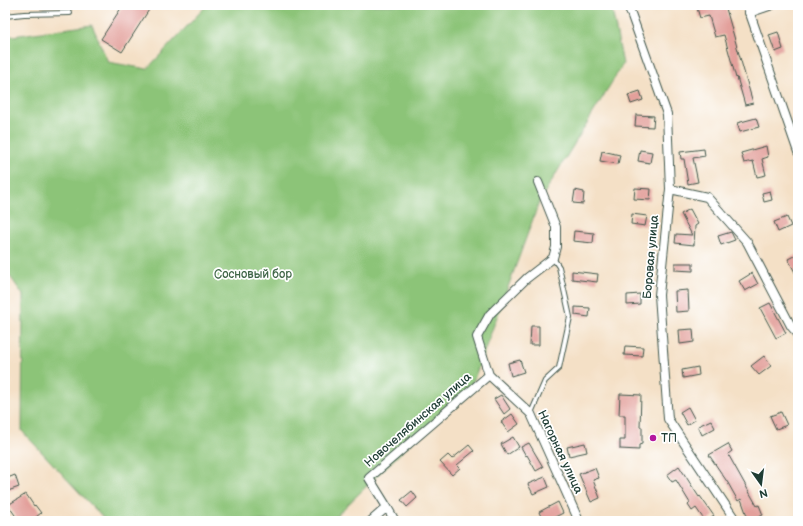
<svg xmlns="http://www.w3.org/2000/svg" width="803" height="526" font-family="'Balsamiq Sans',sans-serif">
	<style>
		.green { fill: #8cc478; stroke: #568056 }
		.building { fill: #e3a09b }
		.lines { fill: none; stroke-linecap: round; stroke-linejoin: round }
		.lane-casing { stroke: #3f554a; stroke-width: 6 }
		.street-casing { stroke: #3f554a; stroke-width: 10 }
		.lane { stroke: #fff; stroke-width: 4 }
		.street { stroke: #fff; stroke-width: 8 }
		.poi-dot { fill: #b5179e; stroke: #fff; stroke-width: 1.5 }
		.labels { text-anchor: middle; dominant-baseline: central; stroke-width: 3.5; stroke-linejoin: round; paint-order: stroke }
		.street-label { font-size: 12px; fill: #1f3d34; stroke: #fff }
		.park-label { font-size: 12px; fill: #406648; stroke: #fff }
		.poi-label { font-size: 12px; fill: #1f3d34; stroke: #fff; text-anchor: start }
	</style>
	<rect width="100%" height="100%" fill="#fff"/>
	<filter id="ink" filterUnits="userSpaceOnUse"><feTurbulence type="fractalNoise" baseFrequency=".025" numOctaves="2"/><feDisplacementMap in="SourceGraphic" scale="8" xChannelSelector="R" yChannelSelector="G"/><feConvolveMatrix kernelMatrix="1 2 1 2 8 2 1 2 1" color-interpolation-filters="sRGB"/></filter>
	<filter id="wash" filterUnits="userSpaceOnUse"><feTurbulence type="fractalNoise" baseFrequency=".012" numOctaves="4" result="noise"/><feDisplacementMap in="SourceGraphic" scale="16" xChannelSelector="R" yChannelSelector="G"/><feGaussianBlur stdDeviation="0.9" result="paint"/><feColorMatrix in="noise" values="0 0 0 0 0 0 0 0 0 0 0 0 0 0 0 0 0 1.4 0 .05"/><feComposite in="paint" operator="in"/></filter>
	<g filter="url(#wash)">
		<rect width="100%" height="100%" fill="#f4e0c6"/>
		<path class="green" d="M 207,5 L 611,5 L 623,64 L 540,200 L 473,382 L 331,521 L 106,521 L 22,431 L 23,295 L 5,269 L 5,37 L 92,25 L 108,62 L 147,69 Z"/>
		<g id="blocks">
			<path class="building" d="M 123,5 L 152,5 L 122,52 L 101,39 Z
				M 707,5 L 725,5 L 753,103 L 745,105 L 737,77 L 736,78 L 724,35 L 715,37 L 709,16 L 700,18 L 697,8 Z
				M 778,32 L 783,49 L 775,52 L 769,35 Z
				M 640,91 L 643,100 L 631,104 L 628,95 Z
				M 636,115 L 654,116 L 653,127 L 635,126 Z
				M 756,118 L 759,127 L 740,132 L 737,123 Z
				M 766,146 L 768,157 L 762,159 L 766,175 L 757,177 L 753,161 L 744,163 L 741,153 Z
				M 704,149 L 705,156 L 693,158 L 698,182 L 688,184 L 684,159 L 681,159 L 680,152 Z
				M 640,150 L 652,152 L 650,163 L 638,161 Z
				M 602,151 L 620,155 L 618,164 L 600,161 Z
				M 635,188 L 651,189 L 650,200 L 634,199 Z
				M 575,190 L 584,192 L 583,204 L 573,203 Z
				M 770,191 L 772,200 L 764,202 L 762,193 Z
				M 690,209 L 698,224 L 695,226 L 694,245 L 675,243 L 676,234 L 692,235 L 681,214 Z
				M 632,214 L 647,216 L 645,226 L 631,224 Z
				M 787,217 L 791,226 L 778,232 L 774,222 Z
				M 574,231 L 594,233 L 593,243 L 573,241 Z
				M 731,232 L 735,240 L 721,245 L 718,236 Z
				M 798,254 L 798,278 L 788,259 Z
				M 675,263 L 693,263 L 693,271 L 675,270 Z
				M 572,271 L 598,274 L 597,282 L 572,279 Z
				M 752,273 L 758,284 L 745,291 L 739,281 Z
				M 688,290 L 689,311 L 676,312 L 675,291 Z
				M 640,294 L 640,304 L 627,305 L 627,295 Z
				M 770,303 L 786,333 L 776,338 L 760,308 Z
				M 575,307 L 590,308 L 589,317 L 575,315 Z
				M 531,326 L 539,326 L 539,345 L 530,345 Z
				M 693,329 L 694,342 L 680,344 L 679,330 Z
				M 625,346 L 643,347 L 642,356 L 624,355 Z
				M 764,356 L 771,366 L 759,375 L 751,366 Z
				M 520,360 L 524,372 L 511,376 L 508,363 Z
				M 698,367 L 699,375 L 683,378 L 682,370 Z
				M 620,394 L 641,395 L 640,427 L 642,427 L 642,444 L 639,445 L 639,450 L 620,449 L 620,440 L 625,440 L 625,415 L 619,415 Z
				M 501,395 L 510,409 L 504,414 L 494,399 Z
				M 688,407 L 695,420 L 687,425 L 680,412 Z
				M 781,412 L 787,425 L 776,429 L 770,416 Z
				M 512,414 L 519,424 L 508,432 L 501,422 Z
				M 711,420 L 715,428 L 702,435 L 698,426 Z
				M 513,437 L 519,447 L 507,455 L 501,444 Z
				M 529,443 L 543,467 L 536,471 L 527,455 L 526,456 L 521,447 Z
				M 585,443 L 587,452 L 569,456 L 567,447 Z
				M 728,444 L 732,451 L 728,454 L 757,506 L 759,505 L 763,515 L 749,521 L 741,499 L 738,501 L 728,483 L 709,455 Z
				M 469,445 L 474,451 L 457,465 L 460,468 L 452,475 L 440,462 L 448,455 L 452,459 Z
				M 679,466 L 699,497 L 700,496 L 714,516 L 707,521 L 705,521 L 696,508 L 692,511 L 688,505 L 690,503 L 676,480 L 672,482 L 667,475 Z
				M 595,468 L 599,478 L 593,480 L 600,498 L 591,502 L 579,474 Z
				M 15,475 L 19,487 L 5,492 L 5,479 Z
				M 545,477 L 549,487 L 533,494 L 528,484 Z
				M 412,491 L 417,498 L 407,507 L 401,500 Z
				M 26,494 L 34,506 L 35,505 L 41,513 L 31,521 L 19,521 L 8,505 Z
				M 558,502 L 563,513 L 547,521 L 543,521 L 539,512 Z"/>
		</g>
	</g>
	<g filter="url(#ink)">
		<use href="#blocks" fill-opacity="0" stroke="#3f554a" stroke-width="1"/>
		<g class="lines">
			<g class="lane-casing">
				<path id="lane" d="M 5,16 L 24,14 L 70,13
					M 531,413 L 545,381 L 559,368 L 570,317 L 559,267 L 553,258"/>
			</g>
			<g class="street-casing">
				<path id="street" d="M 628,5 L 667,114 L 670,189 L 659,295 L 668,419 L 736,521
					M 747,5 L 798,152
					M 749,13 L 772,5
					M 538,182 L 556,227 L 556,247 L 553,258 L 527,278 L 490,314 L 477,337 L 489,375 L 531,414 L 579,521
					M 670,189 L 707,197 L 747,242 L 791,326 L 798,334
					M 387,507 L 395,521
					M 371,521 L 387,507 L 369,478 L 489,375"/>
			</g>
			<use href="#lane" class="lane"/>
			<use href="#street" class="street"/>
		</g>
	</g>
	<circle class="poi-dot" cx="653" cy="438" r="4"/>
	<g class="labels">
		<g class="street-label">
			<text transform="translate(651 257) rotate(-85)">Боровая улица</text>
			<text transform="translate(418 420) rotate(-41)">Новочелябинская улица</text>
			<text transform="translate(560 452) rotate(65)">Нагорная улица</text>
		</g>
		<g class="park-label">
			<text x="253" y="274">Сосновый бор</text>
		</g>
		<g class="poi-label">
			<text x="661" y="438">ТП</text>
		</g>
	</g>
	<rect width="803" height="526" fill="none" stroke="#fff" stroke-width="20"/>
	<g transform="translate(761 484) rotate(166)" stroke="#ffffff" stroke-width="3" paint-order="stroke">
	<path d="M0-3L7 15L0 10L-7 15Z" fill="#1f3d34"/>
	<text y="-6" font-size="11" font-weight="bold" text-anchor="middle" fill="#1f3d34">N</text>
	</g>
</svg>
